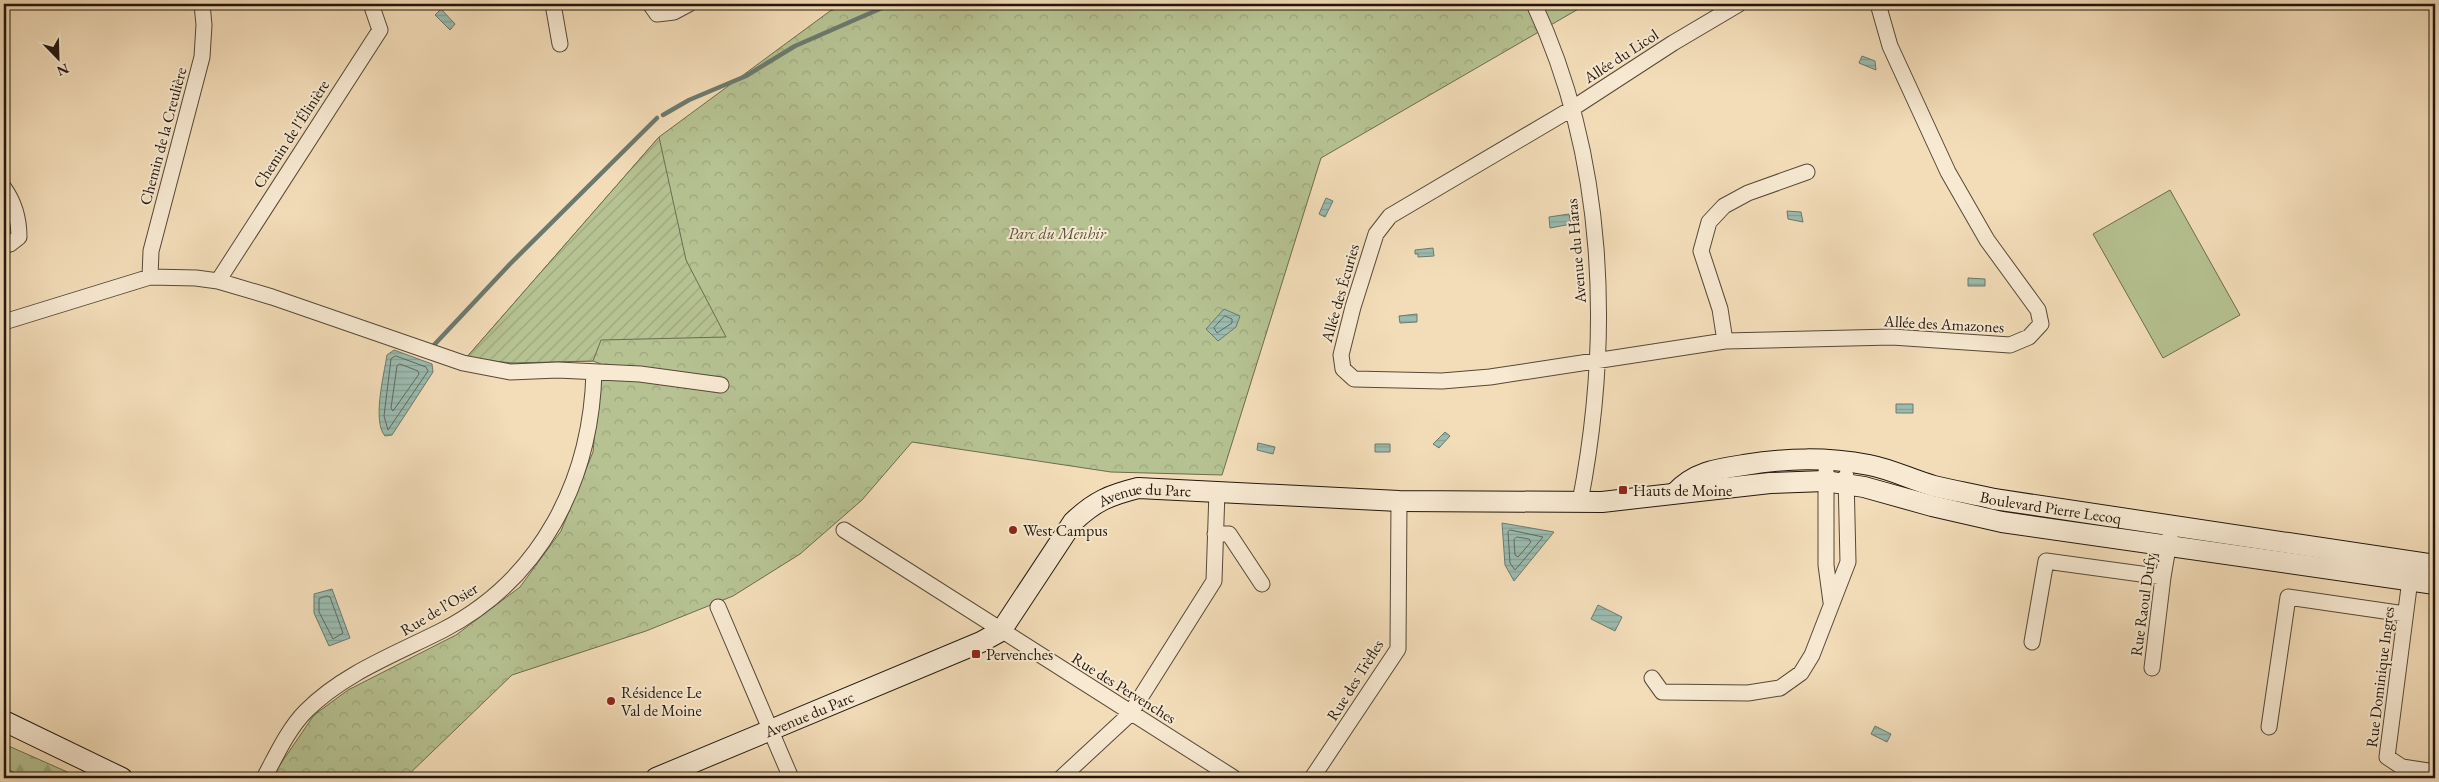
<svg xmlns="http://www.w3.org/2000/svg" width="2439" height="782" font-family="'EB Garamond',serif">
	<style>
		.forest { fill: url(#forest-firs); stroke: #6c6c4f }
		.park { fill: url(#park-crowns); stroke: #6c6c4f }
		.garden { fill: url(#garden-furrows); stroke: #6c6c4f }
		.pitch { fill: #b6c292; stroke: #6c6c4f }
		.water { fill: url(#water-rules); stroke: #6b7a6e }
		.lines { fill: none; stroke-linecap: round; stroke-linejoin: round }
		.shore { stroke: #5f6a5e; stroke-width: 1 }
		.stream { stroke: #6b7a6e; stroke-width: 4.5 }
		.street-casing { stroke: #574837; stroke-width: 17 }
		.secondary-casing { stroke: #23170c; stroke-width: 22 }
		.street { stroke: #f7e9d2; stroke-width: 15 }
		.secondary { stroke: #f7e9d2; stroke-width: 20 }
		.poi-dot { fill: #8f2418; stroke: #f7e9d2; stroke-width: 2 }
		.labels { text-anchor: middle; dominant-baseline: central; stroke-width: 4; stroke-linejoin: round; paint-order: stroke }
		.street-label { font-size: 16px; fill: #23170c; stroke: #f7e9d2 }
		.park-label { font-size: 16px; font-style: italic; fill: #56533b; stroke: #f7e9d2 }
		.poi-label { font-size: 16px; fill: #23170c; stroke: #f7e9d2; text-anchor: start }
	</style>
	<defs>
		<pattern id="forest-firs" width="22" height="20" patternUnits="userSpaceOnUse" patternTransform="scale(1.25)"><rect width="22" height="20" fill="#b6c292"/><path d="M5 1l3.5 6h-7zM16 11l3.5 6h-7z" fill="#9ca67d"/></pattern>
		<pattern id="park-crowns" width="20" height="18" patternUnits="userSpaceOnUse" patternTransform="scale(1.25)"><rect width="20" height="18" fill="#b6c292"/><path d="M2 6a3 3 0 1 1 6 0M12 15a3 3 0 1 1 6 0" fill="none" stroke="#9ca67d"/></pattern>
		<pattern id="garden-furrows" width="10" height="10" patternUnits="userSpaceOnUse" patternTransform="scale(1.25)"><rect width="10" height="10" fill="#b6c292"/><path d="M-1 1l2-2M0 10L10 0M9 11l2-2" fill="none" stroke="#9ca67d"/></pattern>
		<pattern id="water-rules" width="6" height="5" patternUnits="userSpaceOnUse" patternTransform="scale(1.25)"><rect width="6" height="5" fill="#9bbcb0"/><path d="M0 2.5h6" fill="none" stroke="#85a196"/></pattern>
	</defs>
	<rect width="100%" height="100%" fill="#f3ddb9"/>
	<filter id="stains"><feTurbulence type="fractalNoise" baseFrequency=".004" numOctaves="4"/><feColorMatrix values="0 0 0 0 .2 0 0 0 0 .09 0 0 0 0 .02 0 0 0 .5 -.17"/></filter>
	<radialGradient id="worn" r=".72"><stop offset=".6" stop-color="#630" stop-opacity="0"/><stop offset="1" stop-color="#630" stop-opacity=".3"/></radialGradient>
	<path class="forest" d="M 4,744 L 81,778 L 24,778 L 4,767 Z"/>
	<path class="park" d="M 851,4 L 1587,4 L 1321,158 L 1222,475 L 1111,472 L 912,442 L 862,500 L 800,554 L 733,596 L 646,631 L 512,675 L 405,778 L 271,778 L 314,715 L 348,690 L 456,635 L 520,587 L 561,531 L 593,452 L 601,364 L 593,361 L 512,363 L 466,358 L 659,137 L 830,11 Z"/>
	<path class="garden" d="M 659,137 L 686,260 L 726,337 L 601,340 L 593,361 L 512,363 L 466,358 Z"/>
	<path class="pitch" d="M 2170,190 L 2240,315 L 2163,358 L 2093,234 Z"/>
	<path class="water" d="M 441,9 L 455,24 L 450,30 L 435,15 Z
		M 1862,56 L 1875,61 L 1876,70 L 1859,63 Z
		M 1326,198 L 1333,201 L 1325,217 L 1319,214 Z
		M 1787,211 L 1801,212 L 1803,222 L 1788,219 Z
		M 1569,214 L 1571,224 L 1550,228 L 1549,217 Z
		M 1433,248 L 1434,256 L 1418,257 L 1418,254 L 1415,254 L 1415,250 Z
		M 1968,278 L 1985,279 L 1985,286 L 1968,286 Z
		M 1224,309 L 1240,316 L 1236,327 L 1218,341 L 1206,329 Z
		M 1417,314 L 1417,322 L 1400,323 L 1399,316 Z
		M 394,350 L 432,364 L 433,372 L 392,435 L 385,436 C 372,421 384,375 387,355 Z
		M 1896,404 L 1913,404 L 1913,413 L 1896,413 Z
		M 1445,432 L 1450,436 L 1439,448 L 1433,444 Z
		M 1258,443 L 1275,447 L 1273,454 L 1257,450 Z
		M 1375,444 L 1390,444 L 1390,452 L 1375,452 Z
		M 1502,523 L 1554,532 L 1514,581 L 1505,565 Z
		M 332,589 L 350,638 L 329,646 L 314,613 L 314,594 Z
		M 1598,605 L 1622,617 L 1615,631 L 1591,619 Z
		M 1875,726 L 1891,734 L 1887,742 L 1871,734 Z
		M 4,767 L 24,778 L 4,778 Z"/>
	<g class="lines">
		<path class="shore" d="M 1225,316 L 1232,319 L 1232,323 L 1217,333 L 1214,328 Z
			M 396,356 L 426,367 L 428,371 L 388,430 L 384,416 L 391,359 Z
			M 400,364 L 418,371 L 419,374 L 393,411 L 391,408 L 397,366 Z
			M 1510,530 L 1543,537 L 1515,570 L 1510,563 L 1508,532 Z
			M 1517,537 L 1529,539 L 1531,542 L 1518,557 L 1515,555 L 1514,540 Z
			M 327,596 L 330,597 L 343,633 L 333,639 L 319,612 L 319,599 Z"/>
		<path class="stream" d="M 663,115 L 689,100 L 746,76 L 795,46 L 891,4
			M 434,345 L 510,264 L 657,118"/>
		<g class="street-casing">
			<path id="street" d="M 553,4 L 560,44
				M 650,4 L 657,14 L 674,12 L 689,4
				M 1534,4 C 1606,158 1612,336 1580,502
				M 1739,4 L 1673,43 L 1573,108 L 1390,216 L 1376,234 L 1353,307 L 1341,355 L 1343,369 L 1354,379 L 1442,381 L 1490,377 L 1725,341 L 1892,337 L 2010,345 L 2029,337 L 2041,324 L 2038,310 L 1987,240 L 1948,172 L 1890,46 L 1878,4
				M 4,188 C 14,202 19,220 19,237 L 10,244 L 4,246
				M 150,277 L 151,251 L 202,57 L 204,25 L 202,4
				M 218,281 L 380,30 L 371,4
				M 4,322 L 150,277 L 196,278 L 218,281 L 272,297 L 463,363 L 510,372 L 558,370 L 640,374 L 721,385
				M 1725,341 L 1720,309 L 1701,251 L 1709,222 L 1724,206 L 1748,193 L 1807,172
				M 1826,471 L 1826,565 L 1831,602
				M 844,530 L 1234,778
				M 1215,534 L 1229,534 L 1262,584
				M 2411,572 L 2387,757 L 2402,767 L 2435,772
				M 718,607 L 791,778
				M 2032,642 L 2046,561 L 2163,577
				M 2152,668 L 2163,577 L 2170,536
				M 1652,678 L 1662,692 L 1748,693 L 1780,688 L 1801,673 L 1812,655 L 1848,562 L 1846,476
				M 2269,727 L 2288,597 L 2405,614
				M 264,778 C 276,756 288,729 306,711 C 344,673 396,654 443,630 C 541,579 591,481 594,372
				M 1061,778 L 1130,714 L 1214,581 L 1217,491
				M 1312,778 L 1398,649 L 1399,501"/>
		</g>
		<g class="secondary-casing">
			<g id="secondary">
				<path id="s1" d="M 1675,493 C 1694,472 1717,469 1744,465 C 1787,458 1825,457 1869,465 C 1891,469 1912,480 1934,486 C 1954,491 1974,494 1994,499 L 2435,565"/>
				<path d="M 4,721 L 122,778"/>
				<path id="s2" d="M 656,778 L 981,642 L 1001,631 L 1073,522 C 1095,501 1110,495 1138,488 L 1399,501 L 1602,502 L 1770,483 L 1825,481 L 1864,487 L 1932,506 L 2002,522 L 2435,584"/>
			</g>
		</g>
		<use href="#street" class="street"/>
		<use href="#secondary" class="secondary"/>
	</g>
	<g class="poi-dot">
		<rect x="1618" y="485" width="10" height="10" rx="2.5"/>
		<circle cx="1013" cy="530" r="5"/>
		<rect x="971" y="649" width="10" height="10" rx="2.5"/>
		<circle cx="611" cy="701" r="5"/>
	</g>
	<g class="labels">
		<g class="street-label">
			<text transform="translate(1621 56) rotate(-33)">Allée du Licol</text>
			<text transform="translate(291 134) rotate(-57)">Chemin de l'Élinière</text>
			<text transform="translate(163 136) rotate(-75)">Chemin de la Creulière</text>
			<text transform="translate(1576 251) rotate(-95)">Avenue du Haras</text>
			<text transform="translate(1340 293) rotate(-74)">Allée des Écuries</text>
			<text transform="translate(1944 324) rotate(3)">Allée des Amazones</text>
			<text stroke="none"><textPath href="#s2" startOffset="586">Avenue du Parc</textPath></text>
			<text stroke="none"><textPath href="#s1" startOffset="389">Boulevard Pierre Lecoq</textPath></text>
			<text transform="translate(2143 605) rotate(-82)">Rue Raoul Dufy</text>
			<text transform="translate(439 609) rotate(-31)">Rue de l’Osier</text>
			<text transform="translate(2380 677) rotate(-83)">Rue Dominique Ingres</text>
			<text transform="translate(1355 680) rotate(-58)">Rue des Trèfles</text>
			<text transform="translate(1124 688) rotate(32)">Rue des Pervenches</text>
			<text stroke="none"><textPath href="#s2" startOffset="166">Avenue du Parc</textPath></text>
		</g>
		<g class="park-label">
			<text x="1057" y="233">Parc du Menhir</text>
		</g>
		<g class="poi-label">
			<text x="1633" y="490">Hauts de Moine</text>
			<text x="1023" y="530">West Campus</text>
			<text x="986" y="654">Pervenches</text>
			<text x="621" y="692">Résidence Le<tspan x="621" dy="18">Val de Moine</tspan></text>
		</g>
	</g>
	<rect width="2439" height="782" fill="none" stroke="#f3ddb9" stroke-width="20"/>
	<rect x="5" y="5" width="2429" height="772" fill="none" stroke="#23170c" stroke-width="2.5"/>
	<rect x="10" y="10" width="2419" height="762" fill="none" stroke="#23170c"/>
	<g transform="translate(58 58) rotate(157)" stroke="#f7e9d2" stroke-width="4" paint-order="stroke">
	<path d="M0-4L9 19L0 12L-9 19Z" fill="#23170c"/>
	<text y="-8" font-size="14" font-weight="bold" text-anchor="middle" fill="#23170c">N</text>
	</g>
	<rect width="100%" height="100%" filter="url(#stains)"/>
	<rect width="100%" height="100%" fill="url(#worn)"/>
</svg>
